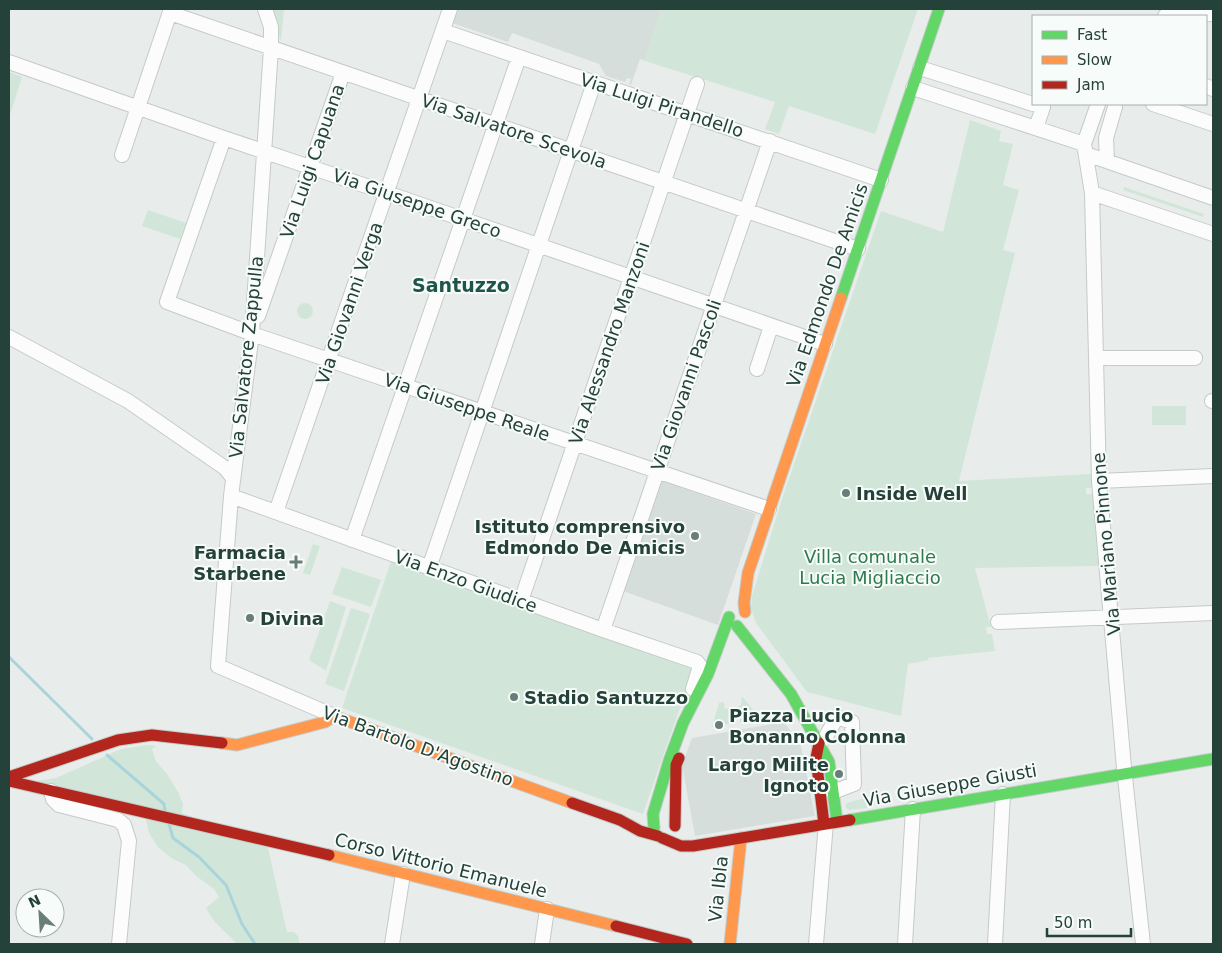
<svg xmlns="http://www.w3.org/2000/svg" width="1222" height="953" font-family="'DejaVu Sans',sans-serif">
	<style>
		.built { fill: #d6dedb }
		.green { fill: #d1e6d8 }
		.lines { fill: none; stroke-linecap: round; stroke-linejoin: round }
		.stream { stroke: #a9d4db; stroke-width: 3 }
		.street-casing { stroke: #c5cac8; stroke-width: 16 }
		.fast-casing { stroke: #c3cbc8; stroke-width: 13 }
		.slow-casing { stroke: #c3cbc8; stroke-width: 13 }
		.jam-casing { stroke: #c3cbc8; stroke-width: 13 }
		.street { stroke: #fcfcfc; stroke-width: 14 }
		.fast { stroke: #63d668; stroke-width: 11 }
		.slow { stroke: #ff974d; stroke-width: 11 }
		.jam { stroke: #b3261e; stroke-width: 11 }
		.poi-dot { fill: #697e78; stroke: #f7fbf9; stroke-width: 2 }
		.labels { text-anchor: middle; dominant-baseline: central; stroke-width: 4; stroke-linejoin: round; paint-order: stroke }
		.street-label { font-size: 18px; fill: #24423a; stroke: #f7fbf9 }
		.poi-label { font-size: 18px; font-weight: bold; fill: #24423a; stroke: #f7fbf9; text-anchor: start }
		.park-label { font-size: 18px; fill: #2d7a4b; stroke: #f7fbf9 }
		.neighbourhood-label { font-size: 19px; font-weight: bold; fill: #1f5548; stroke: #f7fbf9 }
	</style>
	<rect width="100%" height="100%" fill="#e8edeb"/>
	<path class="built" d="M 456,9 L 661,9 L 645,61 L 640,59 L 631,85 L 629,84 L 631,79 L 627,78 L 625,82 L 606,76 L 599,64 L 512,33 L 508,42 L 452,23 Z
		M 660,480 L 756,514 L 718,625 L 623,591 Z
		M 784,722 L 801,746 L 815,816 L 695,836 L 682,765 L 692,738 Z"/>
	<path class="green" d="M 269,9 L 284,9 L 281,41 Z
		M 661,9 L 918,9 L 875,134 L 789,106 L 779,134 L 765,129 L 775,102 L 645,61 Z
		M 9,72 L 22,77 L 9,118 Z
		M 970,120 L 1001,131 L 999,141 L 1013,144 L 1003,185 L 1019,190 L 1003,250 L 1015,253 L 959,481 L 1091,474 L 1092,488 L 1086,488 L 1086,494 L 1093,494 L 1100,566 L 975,568 L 991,627 L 986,627 L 987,634 L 992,634 L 995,651 L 928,658 L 928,660 L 908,664 L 901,716 L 807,692 L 756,623 L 751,608 L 752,596 L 781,502 L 881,211 L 943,232 Z
		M 1124,187 L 1204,214 L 1203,217 L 1123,190 Z
		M 148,210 L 186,223 L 180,239 L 142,226 Z
		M297 311a8 8 0 1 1 16 0a8 8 0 1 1-16 0Z
		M 1152,406 L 1186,406 L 1186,425 L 1152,425 Z
		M 313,544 L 320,546 L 310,575 L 303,573 Z
		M 391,561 L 694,667 L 643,814 L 342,708 Z
		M 342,567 L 381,580 L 371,607 L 332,594 Z
		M 330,601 L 346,607 L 326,671 L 309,660 Z
		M 351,608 L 370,614 L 344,691 L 325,684 Z
		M 742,696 L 760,718 L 740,722 L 737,707 L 741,705 Z
		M 724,702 L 725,709 L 730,708 L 733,723 L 712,727 L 719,703 Z
		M 147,745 L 156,746 L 152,749 L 156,761 L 167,774 L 178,792 L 183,804 L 182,813 L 268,848 L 287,932 L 294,932 L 298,936 L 300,944 L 237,944 C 226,932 212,922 206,908 L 219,897 L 214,889 L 196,876 L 186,865 L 173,859 L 158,847 L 149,833 L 143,807 L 36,781 L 56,778 L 121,749 Z
		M 865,798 L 867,808 L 849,810 L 845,807 L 847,803 Z"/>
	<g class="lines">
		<path class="stream" d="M 9,657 L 92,739
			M 107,755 L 164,804 L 165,811
			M 169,824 L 173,838 L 199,857 L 226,885 L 242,924 L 255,944"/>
		<g class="street-casing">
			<path id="street" d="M 265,9 L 271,27 L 271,48 L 252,333 L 231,496 L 218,666 L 334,716
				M 170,13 L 858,249
				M 1165,16 L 1213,14
				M 443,31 L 881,180
				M 9,62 L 224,138 L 387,193 L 825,344
				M 920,68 L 1033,104
				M 1206,86 L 1213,89
				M 913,88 L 1084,144 L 1098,104
				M 1034,104 L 1043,107 L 1036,128
				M 1153,104 L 1213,124
				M 224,138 L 167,302 L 258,336 L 769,509
				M 1084,144 L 1092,193 L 1099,481 L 1124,768 L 1143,944
				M 1086,154 L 1213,198
				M 122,155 L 171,9
				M 1107,161 L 1106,138 L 1115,107
				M 1092,193 L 1213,234
				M 258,316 L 343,73
				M 9,337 L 128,401 L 225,468 L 233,478
				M 1097,358 L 1195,358
				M 757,369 L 771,326
				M 1212,401 L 1213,401
				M 1099,481 L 1213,476
				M 231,496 L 603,630 L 697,662 L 700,666 L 693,689
				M 276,512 L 450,9
				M 352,540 L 519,57
				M 429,568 L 594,83
				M 521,601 L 697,84
				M 998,622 L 1213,613
				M 603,630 L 770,141
				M 819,743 L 825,738 L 837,717 L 852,722 L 854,784 L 833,792
				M 51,791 L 53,799 L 59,805 L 118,820 L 124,825 L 129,841 L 119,944
				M 392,944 L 403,874
				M 542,944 L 547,909
				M 816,944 L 826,823
				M 905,944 L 913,809
				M 995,944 L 1003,794"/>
		</g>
		<g class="fast-casing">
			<path id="fast" d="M 841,298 L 939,9
				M 737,626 L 791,694 L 829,762 L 837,821
				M 850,820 L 1213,759
				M 654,828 L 653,814 L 669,761 L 683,723 L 708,674 L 729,617"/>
		</g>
		<g class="slow-casing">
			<path id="slow" d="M 745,612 L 744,603 L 748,573 L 841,298
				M 222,743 L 237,745 L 325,722 L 334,716 L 572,803
				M 329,855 L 616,926
				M 730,944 L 741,838"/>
		</g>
		<g class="jam-casing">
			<path id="jam" d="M 819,743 L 816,758 L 824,824
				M 9,777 L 118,740 L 152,735 L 222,743
				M 9,781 L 329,855
				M 572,803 L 620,820 L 640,831 L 658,836
				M 675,826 L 676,765 L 679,758
				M 662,838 L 681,846 L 693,846 L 850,820
				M 616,926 L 687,944"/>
		</g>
		<use href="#street" class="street"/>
		<use href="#fast" class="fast"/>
		<use href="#slow" class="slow"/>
		<use href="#jam" class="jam"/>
	</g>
	<g class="poi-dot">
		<circle cx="846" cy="493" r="5"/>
		<circle cx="695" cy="536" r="5"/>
		<path d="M293.5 554.5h5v5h5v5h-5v5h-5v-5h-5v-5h5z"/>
		<circle cx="250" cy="618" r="5"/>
		<circle cx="514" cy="697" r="5"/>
		<circle cx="719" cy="725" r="5"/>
		<circle cx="839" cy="774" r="5"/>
	</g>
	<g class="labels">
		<g class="street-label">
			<text transform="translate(662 105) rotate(18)">Via Luigi Pirandello</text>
			<text transform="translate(514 131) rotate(19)">Via Salvatore Scevola</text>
			<text transform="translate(312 161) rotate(-71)">Via Luigi Capuana</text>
			<text transform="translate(417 203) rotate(19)">Via Giuseppe Greco</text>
			<text transform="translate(827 285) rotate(-71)">Via Edmondo De Amicis</text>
			<text transform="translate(349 303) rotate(-71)">Via Giovanni Verga</text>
			<text transform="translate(609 343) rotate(-71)">Via Alessandro Manzoni</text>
			<text transform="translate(246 357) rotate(-84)">Via Salvatore Zappulla</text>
			<text transform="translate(686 385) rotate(-71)">Via Giovanni Pascoli</text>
			<text transform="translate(467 407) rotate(19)">Via Giuseppe Reale</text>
			<text transform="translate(1106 544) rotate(-95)">Via Mariano Pinnone</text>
			<text transform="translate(466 581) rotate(20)">Via Enzo Giudice</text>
			<text transform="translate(418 746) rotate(20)">Via Bartolo D'Agostino</text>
			<text transform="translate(950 785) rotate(-10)">Via Giuseppe Giusti</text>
			<text transform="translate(441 865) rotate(14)">Corso Vittorio Emanuele</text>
			<text transform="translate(718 889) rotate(-84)">Via Ibla</text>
		</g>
		<g class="poi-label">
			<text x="856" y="493">Inside Well</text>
			<text x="685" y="526" text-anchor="end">Istituto comprensivo<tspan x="685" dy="21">Edmondo De Amicis</tspan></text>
			<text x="286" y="552" text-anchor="end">Farmacia<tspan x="286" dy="21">Starbene</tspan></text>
			<text x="260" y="618">Divina</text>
			<text x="524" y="697">Stadio Santuzzo</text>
			<text x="729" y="715">Piazza Lucio<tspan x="729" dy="21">Bonanno Colonna</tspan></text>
			<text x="829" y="764" text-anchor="end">Largo Milite<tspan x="829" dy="21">Ignoto</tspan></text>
		</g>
		<g class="park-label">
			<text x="870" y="556">Villa comunale<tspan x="870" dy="21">Lucia Migliaccio</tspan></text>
		</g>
		<g class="neighbourhood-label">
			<text x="461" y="285">Santuzzo</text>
		</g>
	</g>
	<rect width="1222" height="953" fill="none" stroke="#24423a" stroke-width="20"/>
	<rect x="1032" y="15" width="175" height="90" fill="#f7fbf9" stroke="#a3b1ad"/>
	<rect x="1042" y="31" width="25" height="8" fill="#63d668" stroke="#a3b1ad"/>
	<text x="1077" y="40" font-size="15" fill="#24423a">Fast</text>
	<rect x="1042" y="56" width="25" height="8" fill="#ff974d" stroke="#a3b1ad"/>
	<text x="1077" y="65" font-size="15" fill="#24423a">Slow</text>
	<rect x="1042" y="81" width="25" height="8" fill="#b3261e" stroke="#a3b1ad"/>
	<text x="1077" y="90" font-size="15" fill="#24423a">Jam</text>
	<g transform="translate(40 913) rotate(335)"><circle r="24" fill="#f7fbf9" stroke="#a3b1ad"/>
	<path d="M0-4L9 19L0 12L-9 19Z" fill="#697e78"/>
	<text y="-8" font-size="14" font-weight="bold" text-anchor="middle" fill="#24423a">N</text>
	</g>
	<path d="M1047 928v8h84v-8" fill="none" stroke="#24423a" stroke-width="2.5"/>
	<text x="1054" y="928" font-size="15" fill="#24423a" stroke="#f7fbf9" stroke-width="4" paint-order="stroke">50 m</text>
</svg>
